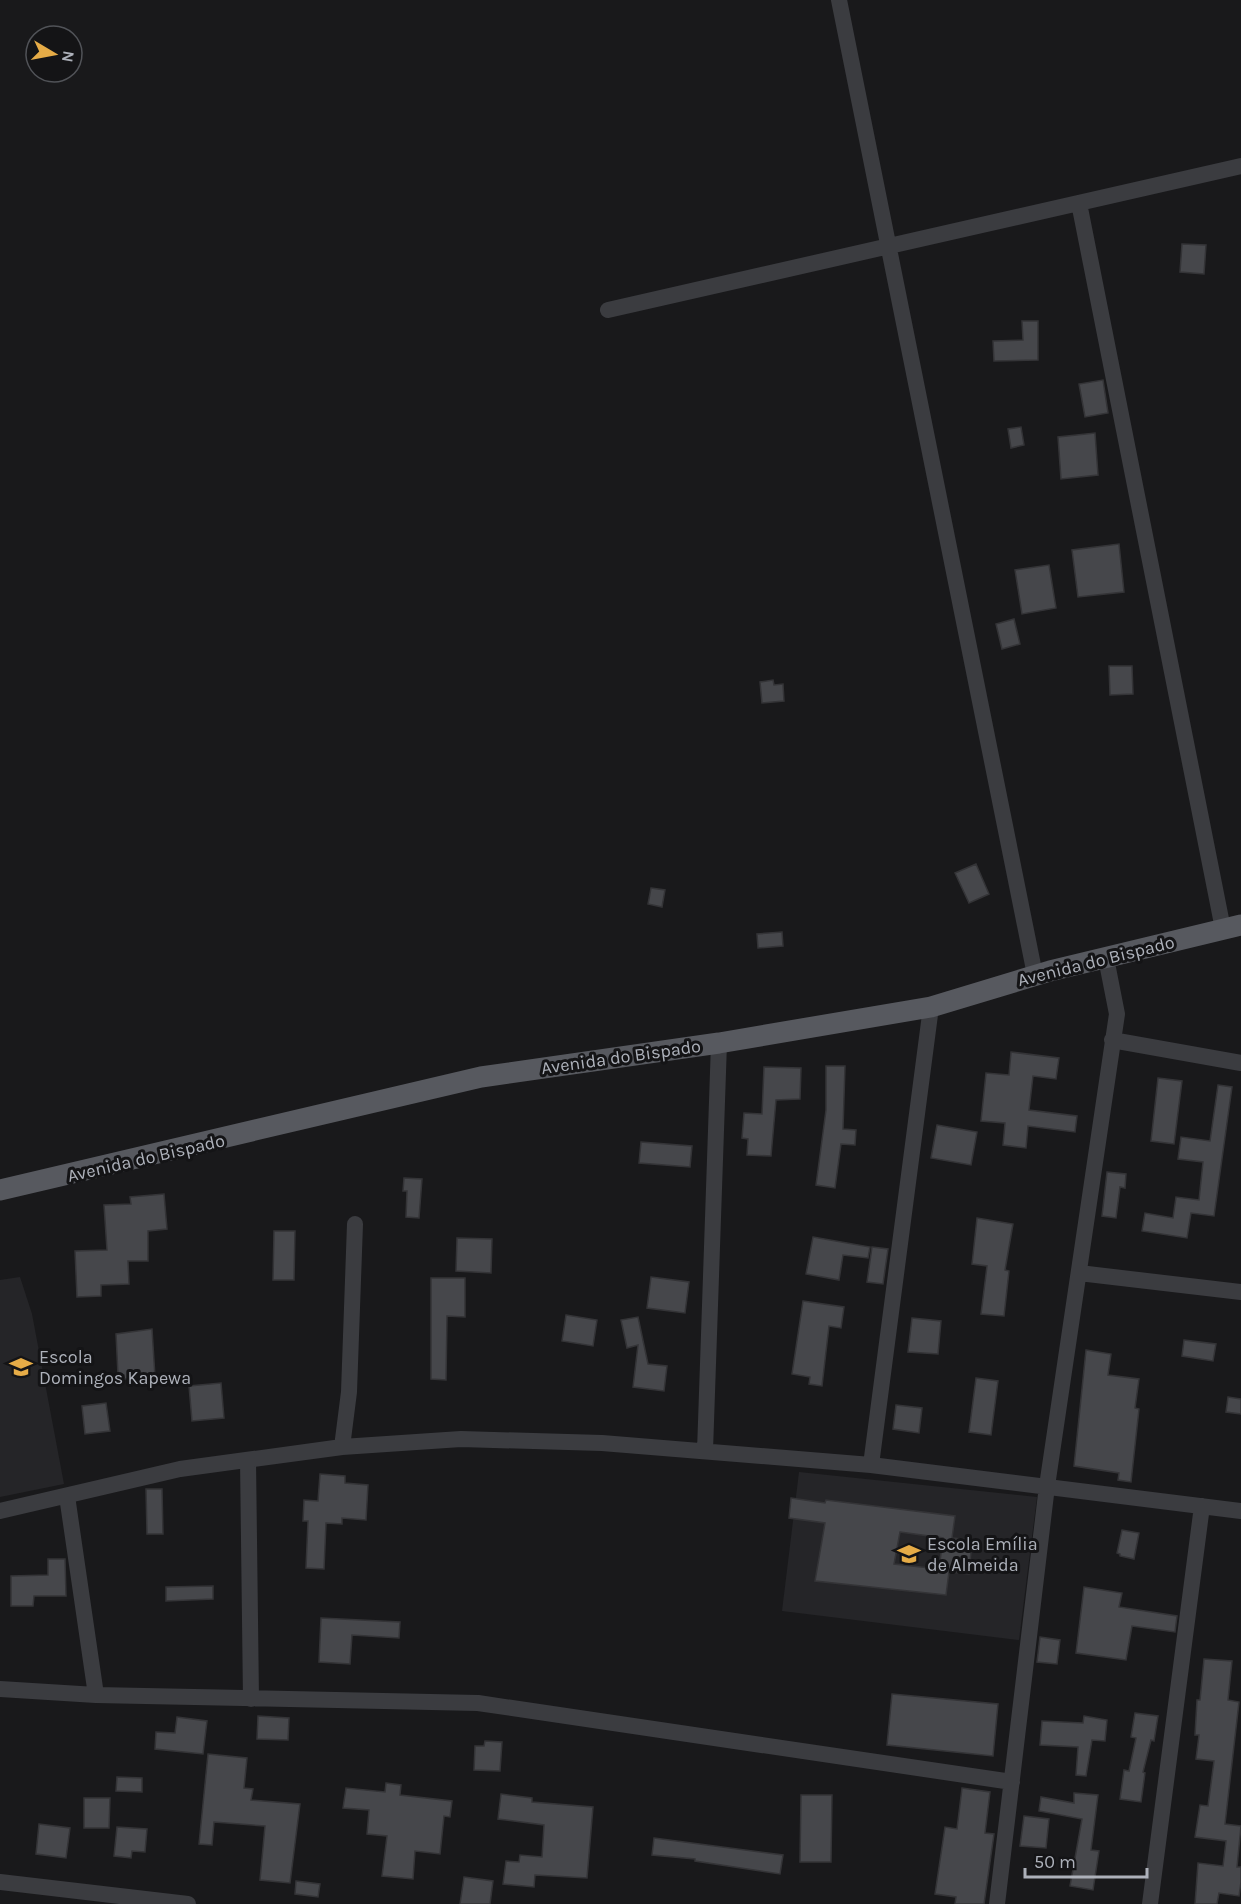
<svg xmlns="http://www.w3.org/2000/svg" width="1241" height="1904" font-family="Karla,sans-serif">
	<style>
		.built { fill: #252528 }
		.building { fill: #46474b; stroke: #343437; stroke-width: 1.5; fill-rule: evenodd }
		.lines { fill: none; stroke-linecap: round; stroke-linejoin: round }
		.minor { stroke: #3b3c40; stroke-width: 16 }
		.major { stroke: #57595f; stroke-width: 21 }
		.labels { text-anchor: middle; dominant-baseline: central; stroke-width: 6; stroke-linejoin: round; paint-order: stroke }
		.street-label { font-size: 18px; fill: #adb1ba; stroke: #141416 }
		.poi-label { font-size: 18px; fill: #adb1ba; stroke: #141416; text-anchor: start }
	</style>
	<rect width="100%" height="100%" fill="#19191b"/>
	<path class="built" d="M 20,1277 L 32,1314 L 64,1484 L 0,1497 L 0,1280 Z
		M 799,1472 L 1037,1497 L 1019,1640 L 782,1611 Z"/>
	<path class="building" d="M 1182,244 L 1206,245 L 1204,274 L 1180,272 Z
		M 1022,321 L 1038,321 L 1038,360 L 994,361 L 993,341 L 1023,340 Z
		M 1103,380 L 1108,413 L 1085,417 L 1079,384 Z
		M 1021,427 L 1024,445 L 1011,448 L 1008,429 Z
		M 1095,433 L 1098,475 L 1061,479 L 1058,437 Z
		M 1119,544 L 1124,592 L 1078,597 L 1072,550 Z
		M 1049,565 L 1056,608 L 1022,614 L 1015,570 Z
		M 1014,619 L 1020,644 L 1002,649 L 996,624 Z
		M 1109,666 L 1132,666 L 1133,694 L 1110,695 Z
		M 773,680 L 774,685 L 783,684 L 784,701 L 762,703 L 760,682 Z
		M 976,864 L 989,894 L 969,903 L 955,873 Z
		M 651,888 L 665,890 L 662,907 L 648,904 Z
		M 782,932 L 783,946 L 758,948 L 757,934 Z
		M 1011,1052 L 1059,1058 L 1056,1079 L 1033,1076 L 1029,1110 L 1077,1116 L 1075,1132 L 1028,1126 L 1026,1148 L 1003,1145 L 1005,1123 L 981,1121 L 986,1073 L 1009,1075 Z
		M 826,1066 L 845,1066 L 843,1129 L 856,1130 L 855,1145 L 841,1144 L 835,1188 L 816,1185 L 826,1110 Z
		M 764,1067 L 801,1068 L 800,1099 L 776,1100 L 771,1156 L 747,1155 L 748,1139 L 742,1138 L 744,1113 L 762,1114 Z
		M 1158,1078 L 1182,1081 L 1174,1144 L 1151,1141 Z
		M 1218,1085 L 1232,1087 L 1214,1216 L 1191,1213 L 1187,1238 L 1142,1231 L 1145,1213 L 1173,1218 L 1176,1197 L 1199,1200 L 1203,1162 L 1178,1159 L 1181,1137 L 1210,1141 Z
		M 937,1125 L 977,1132 L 971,1165 L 931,1158 Z
		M 641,1142 L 692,1146 L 690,1167 L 639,1163 Z
		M 1107,1172 L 1126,1174 L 1125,1188 L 1120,1187 L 1116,1218 L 1102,1216 Z
		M 404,1178 L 422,1179 L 419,1218 L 406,1217 L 407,1191 L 403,1191 Z
		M 164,1194 L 167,1229 L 148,1231 L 148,1261 L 128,1261 L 129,1284 L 101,1285 L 101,1296 L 77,1297 L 75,1251 L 107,1250 L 104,1205 L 131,1204 L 130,1197 Z
		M 977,1218 L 1013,1224 L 1005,1270 L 1009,1271 L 1004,1316 L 981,1314 L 987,1266 L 972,1264 Z
		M 274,1231 L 295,1231 L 294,1280 L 273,1280 Z
		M 813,1237 L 870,1247 L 868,1258 L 843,1255 L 839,1280 L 806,1274 Z
		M 457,1238 L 492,1239 L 491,1273 L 456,1271 Z
		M 872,1247 L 888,1249 L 883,1284 L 867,1282 Z
		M 651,1277 L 689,1282 L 685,1313 L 647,1308 Z
		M 431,1278 L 465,1278 L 465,1317 L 447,1316 L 446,1380 L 431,1379 Z
		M 803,1301 L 844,1307 L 841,1328 L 829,1326 L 822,1386 L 809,1384 L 810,1377 L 792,1374 Z
		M 566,1315 L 597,1320 L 593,1346 L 562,1341 Z
		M 638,1317 L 648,1364 L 667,1366 L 664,1391 L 633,1387 L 638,1345 L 627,1348 L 621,1320 Z
		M 912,1318 L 941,1321 L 938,1354 L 908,1352 Z
		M 152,1329 L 155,1377 L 124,1379 L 124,1375 L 118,1375 L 116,1334 Z
		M 1184,1340 L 1216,1344 L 1213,1361 L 1182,1356 Z
		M 1086,1350 L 1111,1354 L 1108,1375 L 1139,1379 L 1135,1408 L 1139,1409 L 1131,1482 L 1118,1480 L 1119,1473 L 1074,1466 Z
		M 976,1378 L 998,1381 L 991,1435 L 969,1432 Z
		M 221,1383 L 224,1418 L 192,1421 L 189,1386 Z
		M 1228,1397 L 1241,1399 L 1241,1414 L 1226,1412 Z
		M 106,1403 L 110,1431 L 85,1434 L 82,1406 Z
		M 896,1405 L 922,1408 L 919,1433 L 893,1429 Z
		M 320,1474 L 345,1476 L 345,1483 L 368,1485 L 366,1520 L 342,1518 L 342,1524 L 326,1523 L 324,1569 L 306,1568 L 308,1521 L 303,1521 L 304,1500 L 318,1501 Z
		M 146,1489 L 162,1489 L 163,1534 L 147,1534 Z
		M 791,1498 L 825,1503 L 826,1500 L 955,1516 L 952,1538 L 972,1540 L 969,1574 L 949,1572 L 946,1595 L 815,1581 L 825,1523 L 789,1518 ZM 900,1532 L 943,1538 L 939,1569 L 894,1564 Z
		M 1122,1530 L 1139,1533 L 1134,1559 L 1120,1556 L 1120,1554 L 1117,1553 Z
		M 48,1559 L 65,1559 L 66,1596 L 34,1596 L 33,1606 L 11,1606 L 11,1576 L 48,1575 Z
		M 213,1586 L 213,1599 L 166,1601 L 166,1587 Z
		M 1084,1587 L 1122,1593 L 1119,1607 L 1177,1616 L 1175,1632 L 1132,1626 L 1126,1660 L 1076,1653 Z
		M 321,1618 L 400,1622 L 399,1638 L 352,1635 L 350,1664 L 319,1662 Z
		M 1040,1637 L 1060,1640 L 1057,1664 L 1037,1662 Z
		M 1204,1659 L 1232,1661 L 1228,1700 L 1239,1702 L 1225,1824 L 1241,1826 L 1237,1867 L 1241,1867 L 1241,1882 L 1239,1896 L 1219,1893 L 1217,1904 L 1195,1904 L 1198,1863 L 1223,1866 L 1226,1841 L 1195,1837 L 1200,1805 L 1208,1806 L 1214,1761 L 1196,1759 L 1199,1735 L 1195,1735 L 1197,1700 L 1200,1700 Z
		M 892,1694 L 998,1704 L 993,1756 L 887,1745 Z
		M 1135,1713 L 1158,1716 L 1154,1741 L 1151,1740 L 1143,1772 L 1145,1773 L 1141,1802 L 1120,1799 L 1124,1770 L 1129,1771 L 1136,1738 L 1131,1737 Z
		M 258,1716 L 289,1718 L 288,1740 L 257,1739 Z
		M 1084,1716 L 1107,1720 L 1105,1741 L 1092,1740 L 1086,1776 L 1076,1775 L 1078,1747 L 1040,1745 L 1042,1721 L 1083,1723 Z
		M 177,1717 L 207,1721 L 203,1754 L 155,1749 L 156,1732 L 175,1733 Z
		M 485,1741 L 502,1742 L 500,1771 L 474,1770 L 475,1746 L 484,1746 Z
		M 208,1754 L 247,1758 L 244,1788 L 253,1789 L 251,1800 L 300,1804 L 290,1883 L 260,1880 L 265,1826 L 214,1822 L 212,1845 L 199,1844 Z
		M 117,1777 L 142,1778 L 142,1792 L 116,1791 Z
		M 386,1783 L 401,1785 L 400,1795 L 452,1801 L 450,1817 L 444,1816 L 440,1854 L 415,1851 L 413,1879 L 382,1876 L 387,1836 L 367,1834 L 369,1810 L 343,1808 L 346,1788 L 385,1792 Z
		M 962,1788 L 990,1792 L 985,1833 L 994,1834 L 984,1904 L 955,1904 L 956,1897 L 935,1894 L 945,1827 L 957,1829 Z
		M 1074,1793 L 1098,1795 L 1091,1850 L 1099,1851 L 1093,1890 L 1070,1886 L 1082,1819 L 1039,1811 L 1041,1797 L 1074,1803 Z
		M 501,1794 L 532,1798 L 532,1802 L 593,1807 L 587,1878 L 535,1875 L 534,1887 L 503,1884 L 506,1861 L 519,1862 L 520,1855 L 542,1857 L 544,1825 L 498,1819 Z
		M 801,1795 L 832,1795 L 831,1862 L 800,1862 Z
		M 84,1798 L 110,1798 L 109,1828 L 84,1828 Z
		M 1024,1816 L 1049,1819 L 1046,1848 L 1020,1846 Z
		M 39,1824 L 70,1828 L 66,1858 L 36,1854 Z
		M 117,1827 L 147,1829 L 145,1852 L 132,1851 L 131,1858 L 114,1856 Z
		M 654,1838 L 783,1855 L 780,1874 L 695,1861 L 695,1859 L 652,1855 Z
		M 464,1877 L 493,1881 L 490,1904 L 460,1904 Z
		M 296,1881 L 320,1884 L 318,1897 L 295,1894 Z"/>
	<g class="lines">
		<path class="minor" d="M 839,0 L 1035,975
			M 1079,203 L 1223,929
			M 608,310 L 1241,166
			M 1112,1040 L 1241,1063
			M 1079,1273 L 1241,1292
			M 342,1447 L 349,1392 L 355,1224
			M 705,1451 L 719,1043
			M 248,1460 L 251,1699
			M 871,1465 L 931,1007
			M 67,1496 L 96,1695
			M 0,1511 L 180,1469 L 342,1447 L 461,1439 L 602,1443 L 871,1465 L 1241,1511
			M 0,1689 L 96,1695 L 478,1703 L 1012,1782
			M 0,1882 L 188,1904
			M 997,1904 L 1047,1486 L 1117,1014 L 1106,958
			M 1150,1904 L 1202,1506"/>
		<path class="major" d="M 0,1190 L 481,1077 L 719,1043 L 931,1007 L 1050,971 L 1241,925"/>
	</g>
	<defs>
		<g id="school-bare" transform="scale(1.8)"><path d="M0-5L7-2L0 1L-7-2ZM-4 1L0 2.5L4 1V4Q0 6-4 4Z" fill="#e6ac47" stroke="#141416" stroke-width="2.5" paint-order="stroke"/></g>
	</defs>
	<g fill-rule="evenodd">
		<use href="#school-bare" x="21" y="1367"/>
		<use href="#school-bare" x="909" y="1554"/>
	</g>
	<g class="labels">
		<g class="street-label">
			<text transform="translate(1096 961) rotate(-14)">Avenida do Bispado</text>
			<text transform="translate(621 1057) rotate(-8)">Avenida do Bispado</text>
			<text transform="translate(146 1158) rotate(-13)">Avenida do Bispado</text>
		</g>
		<g class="poi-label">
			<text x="39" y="1357">Escola<tspan x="39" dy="21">Domingos Kapewa</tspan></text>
			<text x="927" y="1544">Escola Emília<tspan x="927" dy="21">de Almeida</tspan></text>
		</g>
	</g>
	<g transform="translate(54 54) rotate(100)"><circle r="28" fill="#141416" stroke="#515358" stroke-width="1.5"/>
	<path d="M0-4.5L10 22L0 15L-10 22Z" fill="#e6ac47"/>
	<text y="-9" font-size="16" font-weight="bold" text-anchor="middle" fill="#adb1ba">N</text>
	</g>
	<path d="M1025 1868v9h122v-9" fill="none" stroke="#adb1ba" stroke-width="3"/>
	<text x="1034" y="1868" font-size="18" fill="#adb1ba" stroke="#141416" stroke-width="4.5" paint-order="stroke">50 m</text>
</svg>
